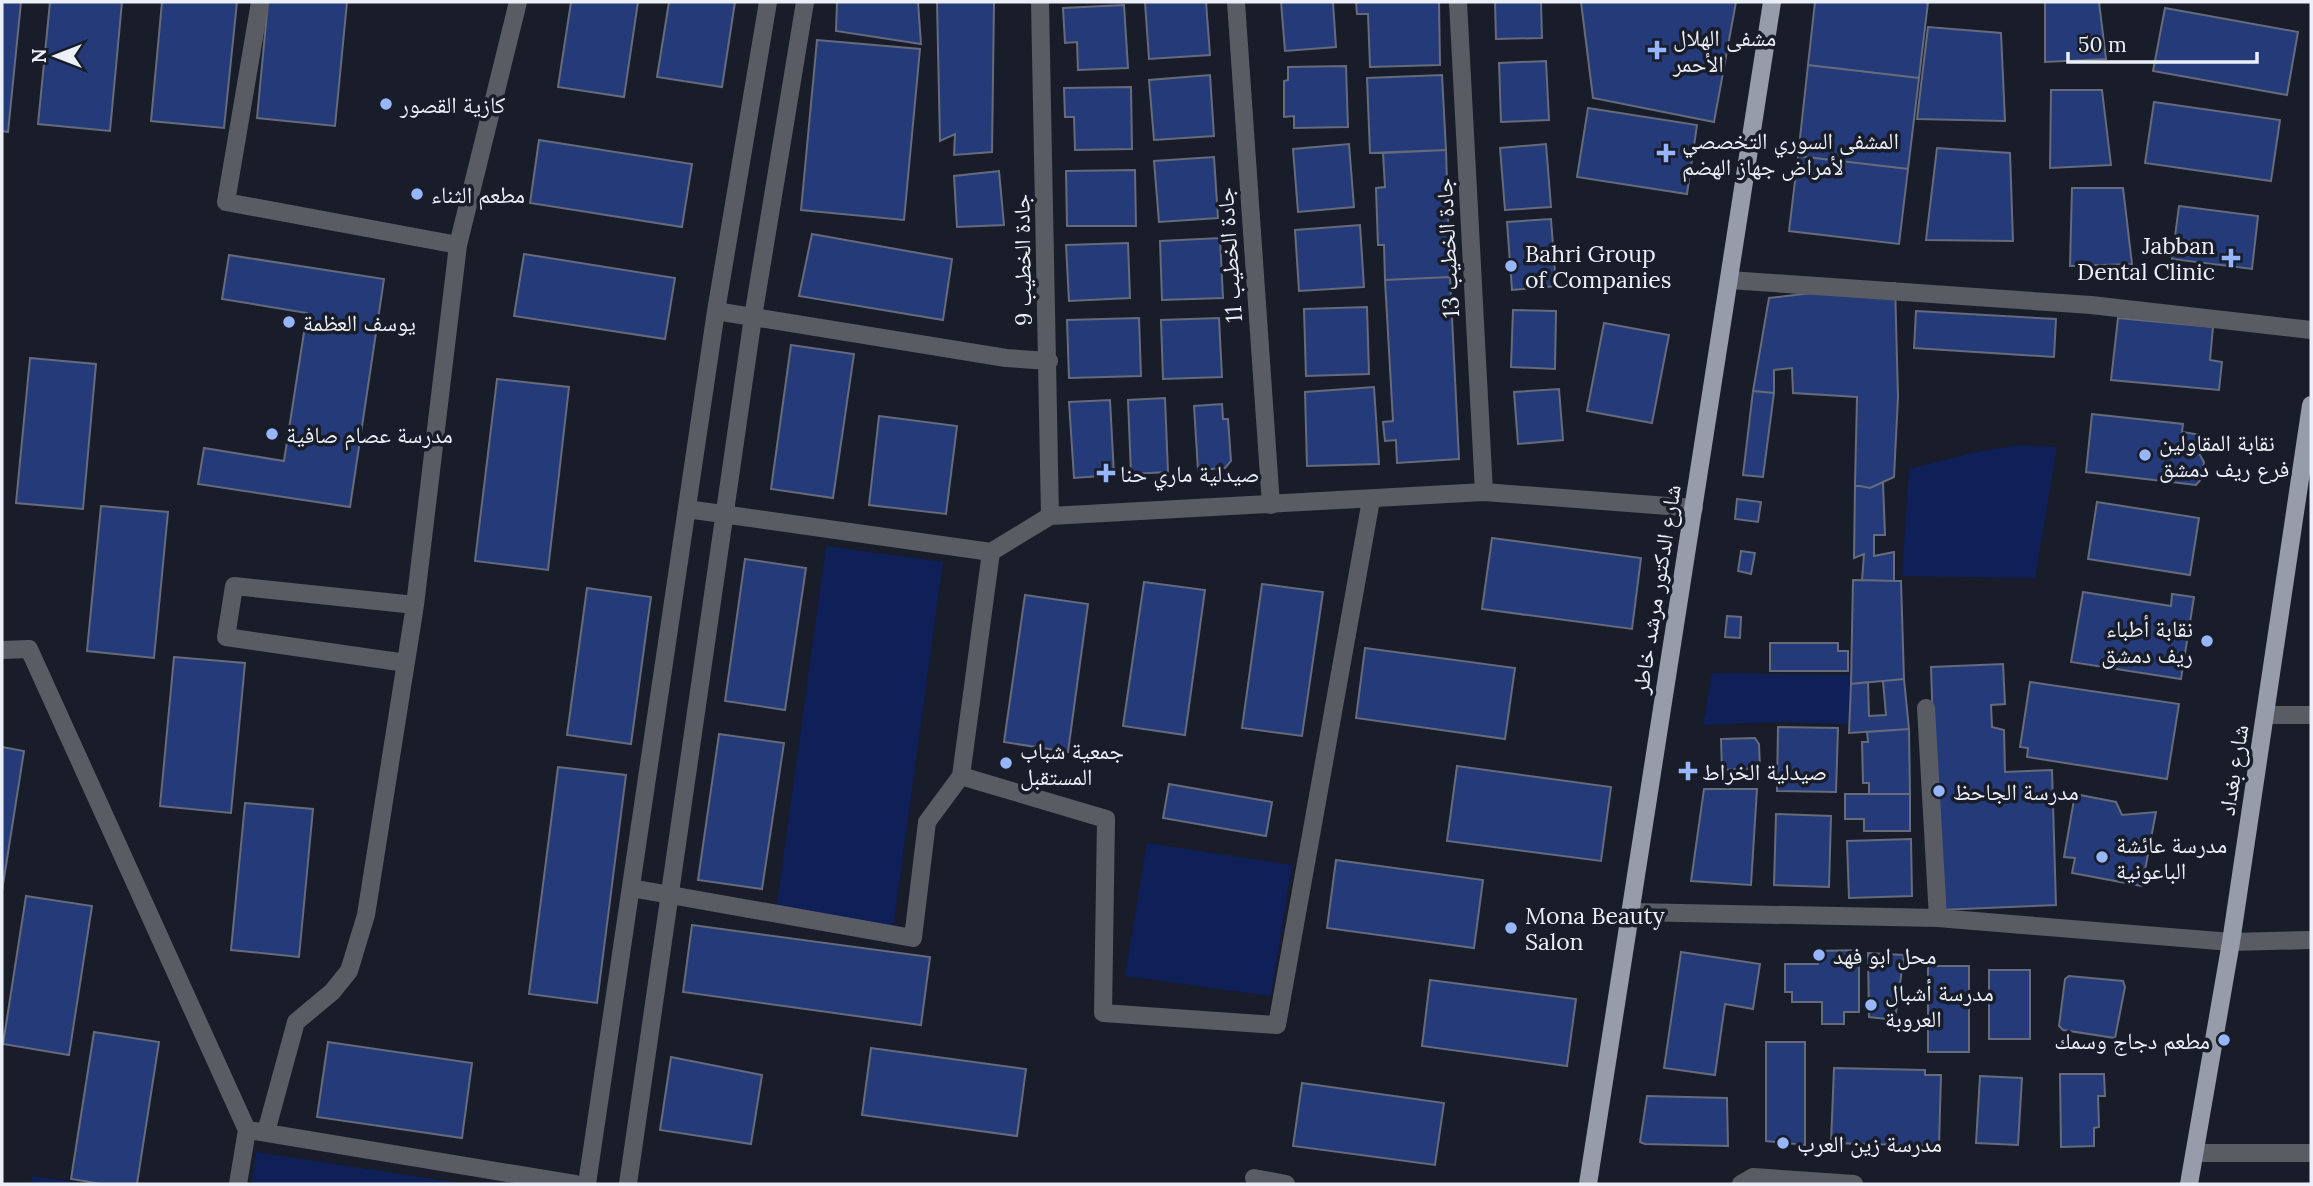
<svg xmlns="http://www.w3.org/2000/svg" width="2313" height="1186" font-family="Lora,'Noto Naskh Arabic',serif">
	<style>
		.green { fill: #0f2059 }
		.building { fill: #253b79; stroke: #656b7a; stroke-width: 2 }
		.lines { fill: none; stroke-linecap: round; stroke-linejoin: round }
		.minor { stroke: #595c63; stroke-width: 18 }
		.primary { stroke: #969ca9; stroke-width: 18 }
		.poi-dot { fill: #98b6fd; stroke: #181d29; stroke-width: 2.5 }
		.labels { text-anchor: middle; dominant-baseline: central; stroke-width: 7; stroke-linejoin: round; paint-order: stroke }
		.poi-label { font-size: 23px; fill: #ebeff7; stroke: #181d29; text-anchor: start }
		.street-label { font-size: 23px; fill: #ebeff7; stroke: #181d29 }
	</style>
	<rect width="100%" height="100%" fill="#181d29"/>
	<path class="green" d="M 2020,445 L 2057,447 L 2035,578 L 1902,576 L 1909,469 L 1976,452 Z
		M 826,546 L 943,562 L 893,928 L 776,911 Z
		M 1712,673 L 1851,675 L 1849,724 L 1775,722 L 1703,725 Z
		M 1147,843 L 1292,865 L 1271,996 L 1125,976 Z
		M 256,1152 L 466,1184 L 252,1184 Z
		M 32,1176 L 87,1184 L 31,1184 Z"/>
	<path class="building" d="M 2,2 L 21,2 L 8,132 L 2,131 Z
		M 50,2 L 122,2 L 110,131 L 38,124 Z
		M 162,2 L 237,2 L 224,128 L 151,121 Z
		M 268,2 L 347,2 L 335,126 L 257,118 Z
		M 571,2 L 638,2 L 624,97 L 558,87 Z
		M 669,2 L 735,2 L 722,87 L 657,77 Z
		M 837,2 L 918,2 L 921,44 L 836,31 Z
		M 937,2 L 994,2 L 992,152 L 954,155 L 955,134 L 940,141 Z
		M 1145,2 L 1206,2 L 1210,55 L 1149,59 Z
		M 1281,2 L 1333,2 L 1336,47 L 1285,51 Z
		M 1356,2 L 1439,2 L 1440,65 L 1370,67 L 1368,14 L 1357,14 Z
		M 1495,2 L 1541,2 L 1542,38 L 1496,39 Z
		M 1581,2 L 1736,2 L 1714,122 L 1593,98 Z
		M 1815,2 L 1928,2 L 1919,78 L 1808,65 Z
		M 2045,2 L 2099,2 L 2106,59 L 2045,62 Z
		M 1124,5 L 1128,68 L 1078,70 L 1077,42 L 1065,43 L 1063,8 Z
		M 2165,8 L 2298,32 L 2287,95 L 2153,71 Z
		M 1928,27 L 2001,33 L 2005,121 L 1917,119 Z
		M 817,40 L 920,49 L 904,220 L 801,210 Z
		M 1546,61 L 1549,120 L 1501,122 L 1499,63 Z
		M 1808,65 L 1919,78 L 1908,169 L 1798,156 Z
		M 1346,66 L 1348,127 L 1294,128 L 1294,116 L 1284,117 L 1284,81 L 1288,80 L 1288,67 Z
		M 1210,75 L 1214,136 L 1154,140 L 1149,80 Z
		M 1442,75 L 1446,150 L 1370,153 L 1367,78 Z
		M 1131,87 L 1132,149 L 1075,150 L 1074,117 L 1065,117 L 1064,88 Z
		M 2051,90 L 2102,90 L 2111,165 L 2050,168 Z
		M 2154,102 L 2280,120 L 2271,181 L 2145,163 Z
		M 1588,108 L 1697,125 L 1687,194 L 1577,177 Z
		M 539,140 L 692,164 L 682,227 L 530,203 Z
		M 1349,144 L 1354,207 L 1298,212 L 1293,149 Z
		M 1546,144 L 1551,207 L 1505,210 L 1500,148 Z
		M 1937,148 L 2010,153 L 2013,241 L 1926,240 Z
		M 1446,150 L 1450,277 L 1385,280 L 1384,245 L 1378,245 L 1376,188 L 1385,187 L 1383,153 Z
		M 1798,156 L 1908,169 L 1899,244 L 1789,231 Z
		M 1214,157 L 1218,218 L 1159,222 L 1154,161 Z
		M 1135,170 L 1136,226 L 1067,226 L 1066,171 Z
		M 999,171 L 1004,225 L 957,227 L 954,176 Z
		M 2072,188 L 2123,188 L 2132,264 L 2070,266 Z
		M 2179,206 L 2258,216 L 2252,269 L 2172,259 Z
		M 1551,219 L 1556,286 L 1512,290 L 1507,222 Z
		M 1360,225 L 1364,287 L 1299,291 L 1295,230 Z
		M 812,234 L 952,259 L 943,320 L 799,296 Z
		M 1220,238 L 1223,298 L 1162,300 L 1160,241 Z
		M 1128,243 L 1130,298 L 1069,301 L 1066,245 Z
		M 524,254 L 675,278 L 665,339 L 514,316 Z
		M 229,255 L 384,279 L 350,507 L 198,484 L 204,448 L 284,461 L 307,313 L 222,299 Z
		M 1450,277 L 1459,459 L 1397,463 L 1396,440 L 1385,441 L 1383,422 L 1393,421 L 1385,280 Z
		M 1895,283 L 1898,397 L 1894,477 L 1870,488 L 1855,485 L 1857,397 L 1793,393 L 1792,368 L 1774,370 L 1774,393 L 1753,391 L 1769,298 Z
		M 1367,307 L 1369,374 L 1306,376 L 1304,309 Z
		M 1513,310 L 1556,311 L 1555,369 L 1511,367 Z
		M 1916,311 L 2056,319 L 2054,357 L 1914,348 Z
		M 1139,318 L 1141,376 L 1069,378 L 1067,320 Z
		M 1219,318 L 1222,377 L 1163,379 L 1161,320 Z
		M 2118,318 L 2213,327 L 2210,360 L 2222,362 L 2219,390 L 2111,380 Z
		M 1604,323 L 1669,335 L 1652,423 L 1587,411 Z
		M 791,345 L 854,354 L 833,498 L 771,489 Z
		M 30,358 L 96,364 L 83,509 L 16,503 Z
		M 497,379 L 569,387 L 548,570 L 475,561 Z
		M 1374,387 L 1379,464 L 1307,466 L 1305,392 Z
		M 1559,389 L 1563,440 L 1518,444 L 1514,392 Z
		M 1753,391 L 1774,393 L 1763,477 L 1743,475 Z
		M 1165,398 L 1168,472 L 1131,474 L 1128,400 Z
		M 1110,400 L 1114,475 L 1074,478 L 1069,402 Z
		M 1222,404 L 1223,419 L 1228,419 L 1231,461 L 1225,468 L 1198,470 L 1194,406 Z
		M 2092,414 L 2183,424 L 2182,432 L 2202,435 L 2200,455 L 2204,462 L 2202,478 L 2196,485 L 2086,472 Z
		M 879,416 L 957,426 L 946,514 L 869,505 Z
		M 1883,482 L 1885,535 L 1874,535 L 1874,556 L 1894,552 L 1894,581 L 1862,580 L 1864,554 L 1854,558 L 1855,485 L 1870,488 Z
		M 1737,499 L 1761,502 L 1758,522 L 1735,519 Z
		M 2097,502 L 2199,518 L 2190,575 L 2088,559 Z
		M 101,506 L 168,512 L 154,658 L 87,651 Z
		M 1492,538 L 1641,558 L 1632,629 L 1482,609 Z
		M 1741,551 L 1755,553 L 1751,574 L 1738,571 Z
		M 745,559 L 806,568 L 785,710 L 725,701 Z
		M 1853,580 L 1901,581 L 1904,679 L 1851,684 Z
		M 1144,582 L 1205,590 L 1185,735 L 1123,726 Z
		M 1262,584 L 1323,592 L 1302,736 L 1242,728 Z
		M 587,588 L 651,597 L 631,744 L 567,735 Z
		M 2083,592 L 2171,606 L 2172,594 L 2194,597 L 2181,679 L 2071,662 Z
		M 1025,595 L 1088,604 L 1068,752 L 1004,742 Z
		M 1727,616 L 1741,617 L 1740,638 L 1725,637 Z
		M 1770,643 L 1838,643 L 1838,651 L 1848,651 L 1848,671 L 1770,671 Z
		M 1365,648 L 1515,668 L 1505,739 L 1356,718 Z
		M 174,657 L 245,663 L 231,813 L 160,806 Z
		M 2003,664 L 2005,704 L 1991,705 L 1992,727 L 2004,730 L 2005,772 L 2052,770 L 2056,905 L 1939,910 L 1931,667 Z
		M 1904,679 L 1909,729 L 1849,733 L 1851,684 L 1868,682 L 1869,716 L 1886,715 L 1883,681 Z
		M 2030,682 L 2179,704 L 2167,779 L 2027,757 L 2028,748 L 2020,747 Z
		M 1778,727 L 1838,728 L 1836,792 L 1777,791 Z
		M 1909,729 L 1910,794 L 1869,794 L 1869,783 L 1863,783 L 1862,742 L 1868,742 L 1867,732 Z
		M 719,734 L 784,743 L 762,889 L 698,880 Z
		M 1755,738 L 1759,744 L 1760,768 L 1722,770 L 1721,739 Z
		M 2,747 L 24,751 L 2,891 Z
		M 1457,766 L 1611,787 L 1601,861 L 1447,841 Z
		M 558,767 L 626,775 L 597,1003 L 529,994 Z
		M 1169,784 L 1272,802 L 1266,836 L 1163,818 Z
		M 1704,789 L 1757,789 L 1751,885 L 1691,881 Z
		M 1845,794 L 1910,794 L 1910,831 L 1864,831 L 1864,819 L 1845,819 Z
		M 2075,794 L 2116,802 L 2122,815 L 2156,812 L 2142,886 L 2072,873 L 2075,858 L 2064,857 Z
		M 245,803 L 313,809 L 299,957 L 231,950 Z
		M 1776,814 L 1831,816 L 1829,887 L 1774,885 Z
		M 1911,839 L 1912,896 L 1849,898 L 1847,841 Z
		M 1336,860 L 1483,880 L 1474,948 L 1327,928 Z
		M 26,896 L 92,906 L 69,1055 L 3,1044 Z
		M 692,925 L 930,957 L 921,1025 L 683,992 Z
		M 1859,950 L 1859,1012 L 1844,1012 L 1844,1024 L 1822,1024 L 1822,1002 L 1792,1002 L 1792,992 L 1785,992 L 1785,964 L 1818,964 L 1818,951 Z
		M 1681,952 L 1760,964 L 1753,1009 L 1725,1004 L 1715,1075 L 1664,1068 Z
		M 1868,953 L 1904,955 L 1895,1020 L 1869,1017 Z
		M 1928,966 L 1969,966 L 1969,1052 L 1928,1052 Z
		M 1989,970 L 2030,970 L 2030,1039 L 1989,1039 Z
		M 2069,976 L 2123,981 L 2125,987 L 2115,1038 L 2063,1030 L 2059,1026 L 2065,979 Z
		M 1430,980 L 1576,999 L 1567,1066 L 1422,1046 Z
		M 94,1032 L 159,1042 L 137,1184 L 102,1184 L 71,1179 Z
		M 328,1042 L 472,1063 L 462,1138 L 317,1117 Z
		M 1766,1042 L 1805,1042 L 1805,1145 L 1766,1141 Z
		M 871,1048 L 1026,1069 L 1017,1136 L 862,1115 Z
		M 671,1057 L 762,1075 L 751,1144 L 660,1130 Z
		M 1834,1068 L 1925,1070 L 1925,1075 L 1941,1075 L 1939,1146 L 1831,1143 Z
		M 2060,1074 L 2104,1074 L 2105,1096 L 2098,1096 L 2099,1127 L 2094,1128 L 2094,1146 L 2061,1147 Z
		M 1980,1076 L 2022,1078 L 2018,1145 L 1976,1143 Z
		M 1302,1083 L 1444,1103 L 1435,1165 L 1293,1146 Z
		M 1647,1096 L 1727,1098 L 1728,1146 L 1645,1144 L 1640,1142 Z"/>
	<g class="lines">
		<path class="minor" d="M 260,2 L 226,202 L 458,245
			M 1040,2 L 1050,516
			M 1236,2 L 1271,505
			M 1458,2 L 1484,492
			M 1729,280 L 2091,305 L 2311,330
			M 716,311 L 1006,358 L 1049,361
			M 687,509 L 991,552 L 1050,516 L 1484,492 L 1694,508
			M 2,650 L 29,649 L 247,1130 L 238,1184
			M 406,663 L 226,637 L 234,586 L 415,605
			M 1926,708 L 1938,918
			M 2266,715 L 2311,715
			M 961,776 L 1106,819 L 1103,1013 L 1277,1025 L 1371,500
			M 631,888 L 913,938 L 927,822 L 961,776 L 991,552
			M 1631,912 L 1938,918 L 2231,942 L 2311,940
			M 254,1131 L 575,1184
			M 266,1132 L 296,1022 L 332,992 L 349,971 L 366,915 L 415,605 L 458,245 L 518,2
			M 2195,1153 L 2311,1153
			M 1254,1178 L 1286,1184
			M 587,1184 L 716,311 L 768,2
			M 628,1184 L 753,317 L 805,2
			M 1741,1184 L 1753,1177 L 1854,1184"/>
		<path class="primary" d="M 1588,1184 L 1772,2
			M 2189,1184 L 2231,942 L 2311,405"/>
	</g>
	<g class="poi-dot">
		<path d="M1653.5 39.5h7v7h7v7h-7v7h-7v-7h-7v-7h7z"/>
		<circle cx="386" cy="104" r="7"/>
		<path d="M1662.5 142.5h7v7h7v7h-7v7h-7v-7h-7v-7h7z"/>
		<circle cx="417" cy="194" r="7"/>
		<path d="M2227.5 247.5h7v7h7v7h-7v7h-7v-7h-7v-7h7z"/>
		<circle cx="1511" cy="266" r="7"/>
		<circle cx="289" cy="322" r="7"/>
		<circle cx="272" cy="434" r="7"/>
		<circle cx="2145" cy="455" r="7"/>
		<path d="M1102.5 462.5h7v7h7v7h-7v7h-7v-7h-7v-7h7z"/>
		<circle cx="2207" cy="641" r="7"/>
		<circle cx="1006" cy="763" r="7"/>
		<path d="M1684.5 760.5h7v7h7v7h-7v7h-7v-7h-7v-7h7z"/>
		<circle cx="1939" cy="791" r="7"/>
		<circle cx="2102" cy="857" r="7"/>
		<circle cx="1511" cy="928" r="7"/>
		<circle cx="1819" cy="955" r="7"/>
		<circle cx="1871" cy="1005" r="7"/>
		<circle cx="2224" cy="1040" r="7"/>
		<circle cx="1783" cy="1143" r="7"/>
	</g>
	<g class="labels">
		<g class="poi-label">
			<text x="1673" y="37">مشفى الهلال<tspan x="1673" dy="26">الأحمر</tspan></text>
			<text x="400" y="104">كازية القصور</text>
			<text x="1682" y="140">المشفى السوري التخصصي<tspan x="1682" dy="26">لأمراض جهاز الهضم</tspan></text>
			<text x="431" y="194">مطعم الثناء</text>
			<text x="2215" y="245" text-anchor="end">Jabban<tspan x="2215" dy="26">Dental Clinic</tspan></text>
			<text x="1525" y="253">Bahri Group<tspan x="1525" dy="26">of Companies</tspan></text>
			<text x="303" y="322">يوسف العظمة</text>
			<text x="286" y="434">مدرسة عصام صافية</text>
			<text x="2159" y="442">نقابة المقاولين<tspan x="2159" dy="26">فرع ريف دمشق</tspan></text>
			<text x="1120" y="473">صيدلية ماري حنا</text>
			<text x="2193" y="628" text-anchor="end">نقابة أطباء<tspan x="2193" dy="26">ريف دمشق</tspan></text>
			<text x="1020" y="750">جمعية شباب<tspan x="1020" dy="26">المستقبل</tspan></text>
			<text x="1702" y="771">صيدلية الخراط</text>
			<text x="1953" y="791">مدرسة الجاحظ</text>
			<text x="2116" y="844">مدرسة عائشة<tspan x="2116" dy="26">الباعونية</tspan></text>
			<text x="1525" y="915">Mona Beauty<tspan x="1525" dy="26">Salon</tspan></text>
			<text x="1833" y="955">محل ابو فهد</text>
			<text x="1885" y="992">مدرسة أشبال<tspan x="1885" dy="26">العروبة</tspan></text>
			<text x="2210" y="1040" text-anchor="end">مطعم دجاج وسمك</text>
			<text x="1797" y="1143">مدرسة زين العرب</text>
		</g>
		<g class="street-label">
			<text transform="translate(1447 248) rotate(-93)">جادة الخطيب 13</text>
			<text transform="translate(1229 255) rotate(-94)">جادة الخطيب 11</text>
			<text transform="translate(1022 260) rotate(-91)">جادة الخطيب 9</text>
			<text transform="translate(1656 589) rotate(-81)">شارع الدكتور مرشد خاطر</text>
			<text transform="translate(2233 770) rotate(-81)">شارع بغداد</text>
		</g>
	</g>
	<rect width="2313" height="1186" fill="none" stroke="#ebeff7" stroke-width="7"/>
	<g transform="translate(56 56) rotate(270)" stroke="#181d29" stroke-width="5" paint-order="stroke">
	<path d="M0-5L12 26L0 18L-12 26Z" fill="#ebeff7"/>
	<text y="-10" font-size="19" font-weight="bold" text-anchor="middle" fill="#ebeff7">N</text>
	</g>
	<path d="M2068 52v10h189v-10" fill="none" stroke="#ebeff7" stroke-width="3.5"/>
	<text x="2078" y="52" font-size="21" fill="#ebeff7" stroke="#181d29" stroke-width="5" paint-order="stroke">50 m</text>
</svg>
